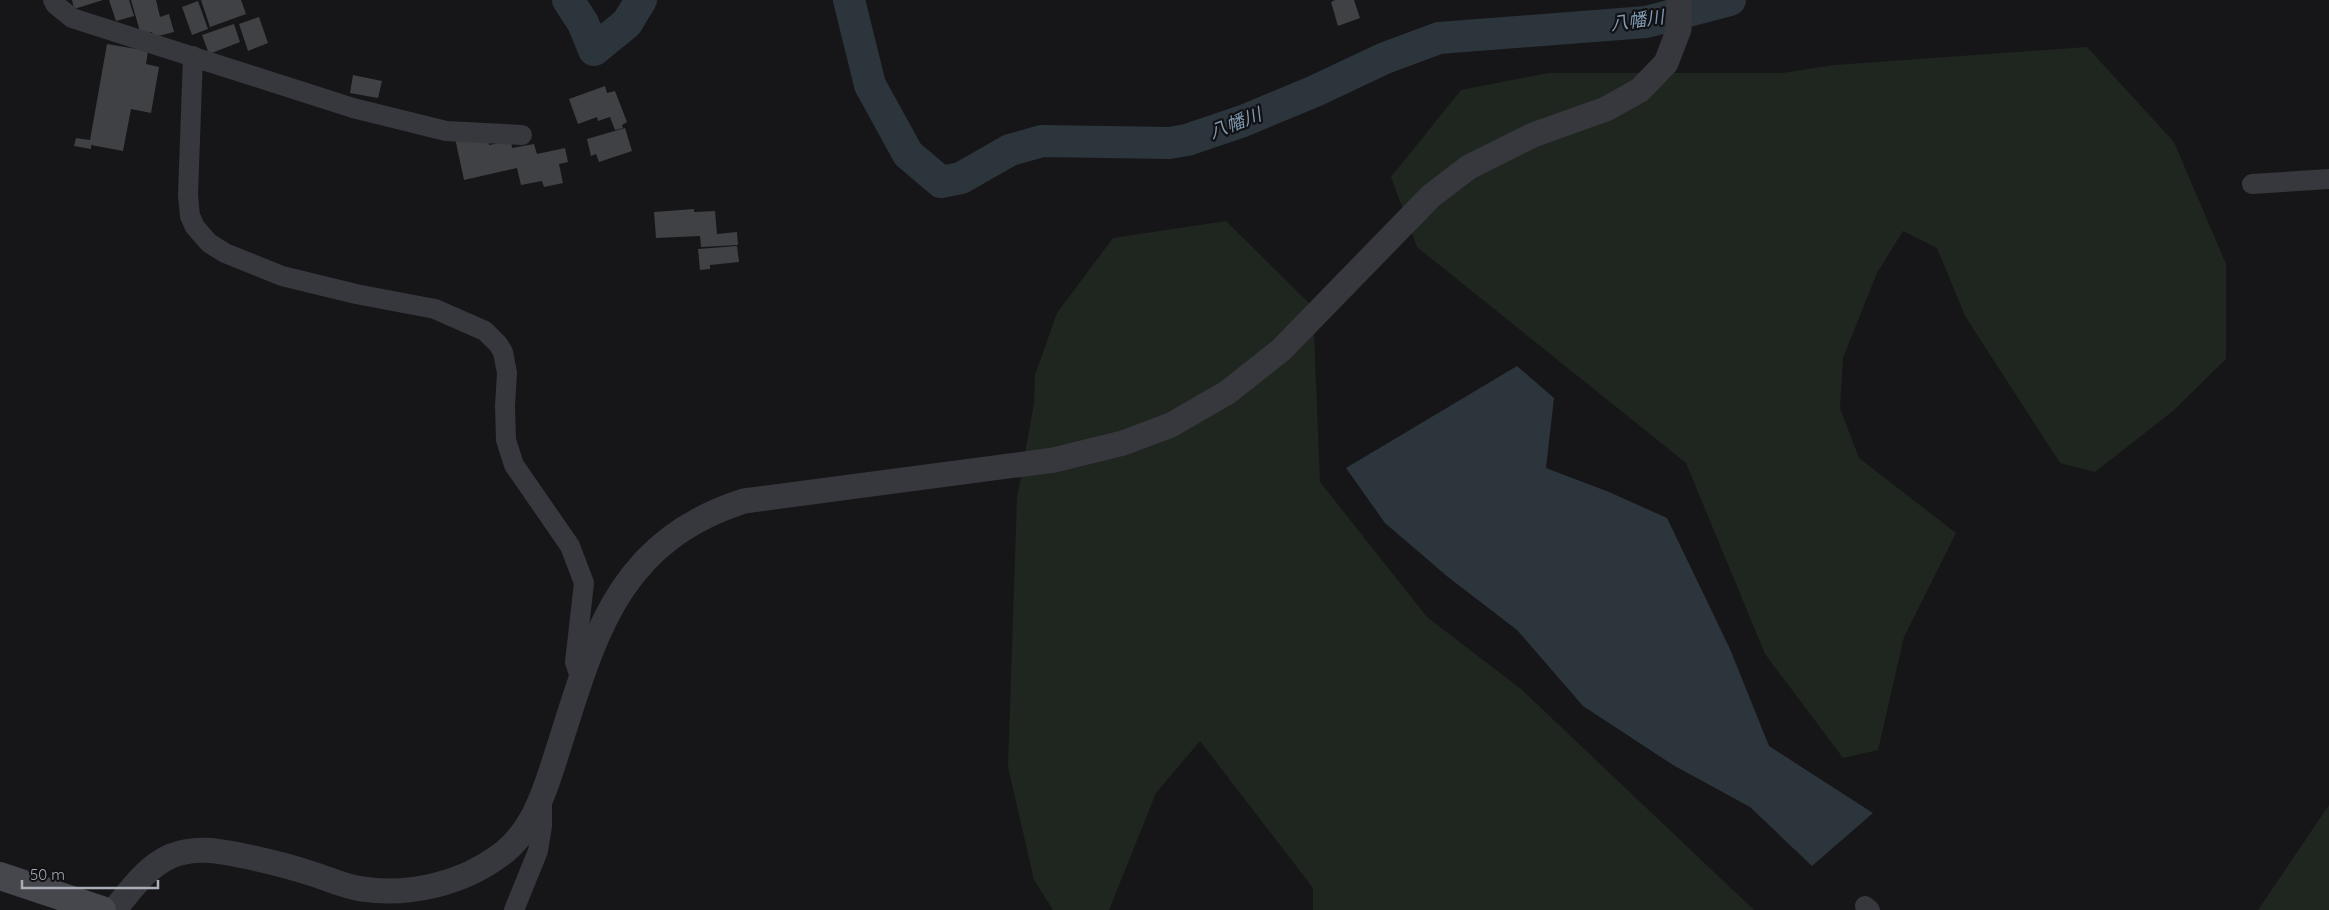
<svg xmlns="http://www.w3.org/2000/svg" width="2329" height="910" font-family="Quicksand,'Noto Sans JP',sans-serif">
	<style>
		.green { fill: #1e261f }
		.water { fill: #2c353c }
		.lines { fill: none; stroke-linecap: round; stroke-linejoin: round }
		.river { stroke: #2c353c; stroke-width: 32 }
		.building { fill: #404145 }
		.minor { stroke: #37383d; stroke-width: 20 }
		.tertiary { stroke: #37383d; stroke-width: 25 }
		.secondary { stroke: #45474d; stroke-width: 28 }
		.labels { text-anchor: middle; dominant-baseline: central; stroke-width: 4.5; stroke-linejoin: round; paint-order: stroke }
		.water-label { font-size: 18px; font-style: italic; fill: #7f9bb3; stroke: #111113 }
	</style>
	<rect width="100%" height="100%" fill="#161618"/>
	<path class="green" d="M 2087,47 L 2174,142 L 2226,264 L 2226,359 L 2173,411 L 2095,472 L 2060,463 L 1965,316 L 1937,248 L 1903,231 L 1877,273 L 1843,358 L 1840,408 L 1859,458 L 1956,533 L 1904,637 L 1878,750 L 1843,758 L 1765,654 L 1686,463 L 1417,247 L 1391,177 L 1461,90 L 1548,73 L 1782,73 L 1835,65 Z
		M 1226,221 L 1313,307 L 1320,482 L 1427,617 L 1521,689 L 1754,910 L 1313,910 L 1313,888 L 1200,741 L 1156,793 L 1109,910 L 1053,910 L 1034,880 L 1008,767 L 1017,498 L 1034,403 L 1035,375 L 1057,313 L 1113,238 Z
		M 2329,805 L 2329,910 L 2258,910 Z"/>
	<path class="water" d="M 1517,366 L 1554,398 L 1546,468 L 1609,492 L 1667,518 L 1730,649 L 1769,746 L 1873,813 L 1812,866 L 1750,807 L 1673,765 L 1583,706 L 1517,630 L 1448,577 L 1385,523 L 1346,468 Z"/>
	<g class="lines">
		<path class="river" d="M 568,0 L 583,23 L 594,50 L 627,23 L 641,0
			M 849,0 L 870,85 L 908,154 L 941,182 L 961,178 L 1010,150 L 1042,141 L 1169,143 L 1187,140 L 1243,121 L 1315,91 L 1385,58 L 1439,38 L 1646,22 L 1730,0"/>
	</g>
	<path class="building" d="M 72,0 L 103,0 L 74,9 Z
		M 109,0 L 129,0 L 134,16 L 116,21 Z
		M 131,0 L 156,0 L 160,17 L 169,14 L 174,32 L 154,37 L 152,32 L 141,35 Z
		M 201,0 L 241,0 L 246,14 L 210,27 Z
		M 1335,0 L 1354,0 L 1360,18 L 1338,26 L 1331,2 Z
		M 198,1 L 208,29 L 192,35 L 182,7 Z
		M 259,17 L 268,43 L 248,51 L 239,24 Z
		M 234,24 L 240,42 L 209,54 L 202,35 Z
		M 107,44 L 148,51 L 146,64 L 159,67 L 151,113 L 131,109 L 123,151 L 91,145 L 91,149 L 74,146 L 76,138 L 90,140 Z
		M 353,75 L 382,81 L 378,98 L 350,93 Z
		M 605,86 L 607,93 L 615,91 L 627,122 L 622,125 L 623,128 L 615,130 L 610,117 L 598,121 L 597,117 L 578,124 L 569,99 Z
		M 625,128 L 632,151 L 599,162 L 596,154 L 591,156 L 587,139 Z
		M 488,137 L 489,145 L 511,141 L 512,148 L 534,144 L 537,154 L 565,148 L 568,162 L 559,164 L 563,183 L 544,187 L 542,181 L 521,185 L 517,168 L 464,180 L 455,138 Z
		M 694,209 L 694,212 L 715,211 L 717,234 L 737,232 L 738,245 L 701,247 L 700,236 L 656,238 L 654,212 Z
		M 737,246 L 739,262 L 710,265 L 710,269 L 700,270 L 698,249 Z"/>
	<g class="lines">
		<path class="minor" d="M 53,0 L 56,5 L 72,18 L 353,108 L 446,131 L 522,135
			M 193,56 L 188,195 L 190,216 L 195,227 L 209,243 L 225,253 L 282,276 L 356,294 L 435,309 L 485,331 L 498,344 L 503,352 L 507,373 L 505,406 L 506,440 L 514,465 L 570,546 L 584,583 L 575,662 L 581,680
			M 2252,184 L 2329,179
			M 1865,906 L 1870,910
			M 514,910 L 538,851 L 542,826 L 542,800"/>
		<path class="tertiary" d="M 114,910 C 131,890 146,867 171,856 C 196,846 219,851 244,856 C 268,861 292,867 316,875 C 331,880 347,887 362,889 C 409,896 461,884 499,856 C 531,834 544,794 555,759 C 593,642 613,543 744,501 L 1054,460 L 1123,443 L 1171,425 L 1228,392 L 1281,350 L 1431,196 L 1469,167 L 1533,135 L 1606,109 L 1640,90 L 1666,63 L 1679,29 L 1679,0"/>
		<path class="secondary" d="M 0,876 L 102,910"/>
	</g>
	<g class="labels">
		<g class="water-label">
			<text transform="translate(1637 20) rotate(-8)">八幡川</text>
			<text transform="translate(1235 123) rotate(-21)">八幡川</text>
		</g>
	</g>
	<path d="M22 880v8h136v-8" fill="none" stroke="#a8adb8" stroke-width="2.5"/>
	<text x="30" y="880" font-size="15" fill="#a8adb8" stroke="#111113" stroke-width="4" paint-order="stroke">50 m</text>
</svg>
